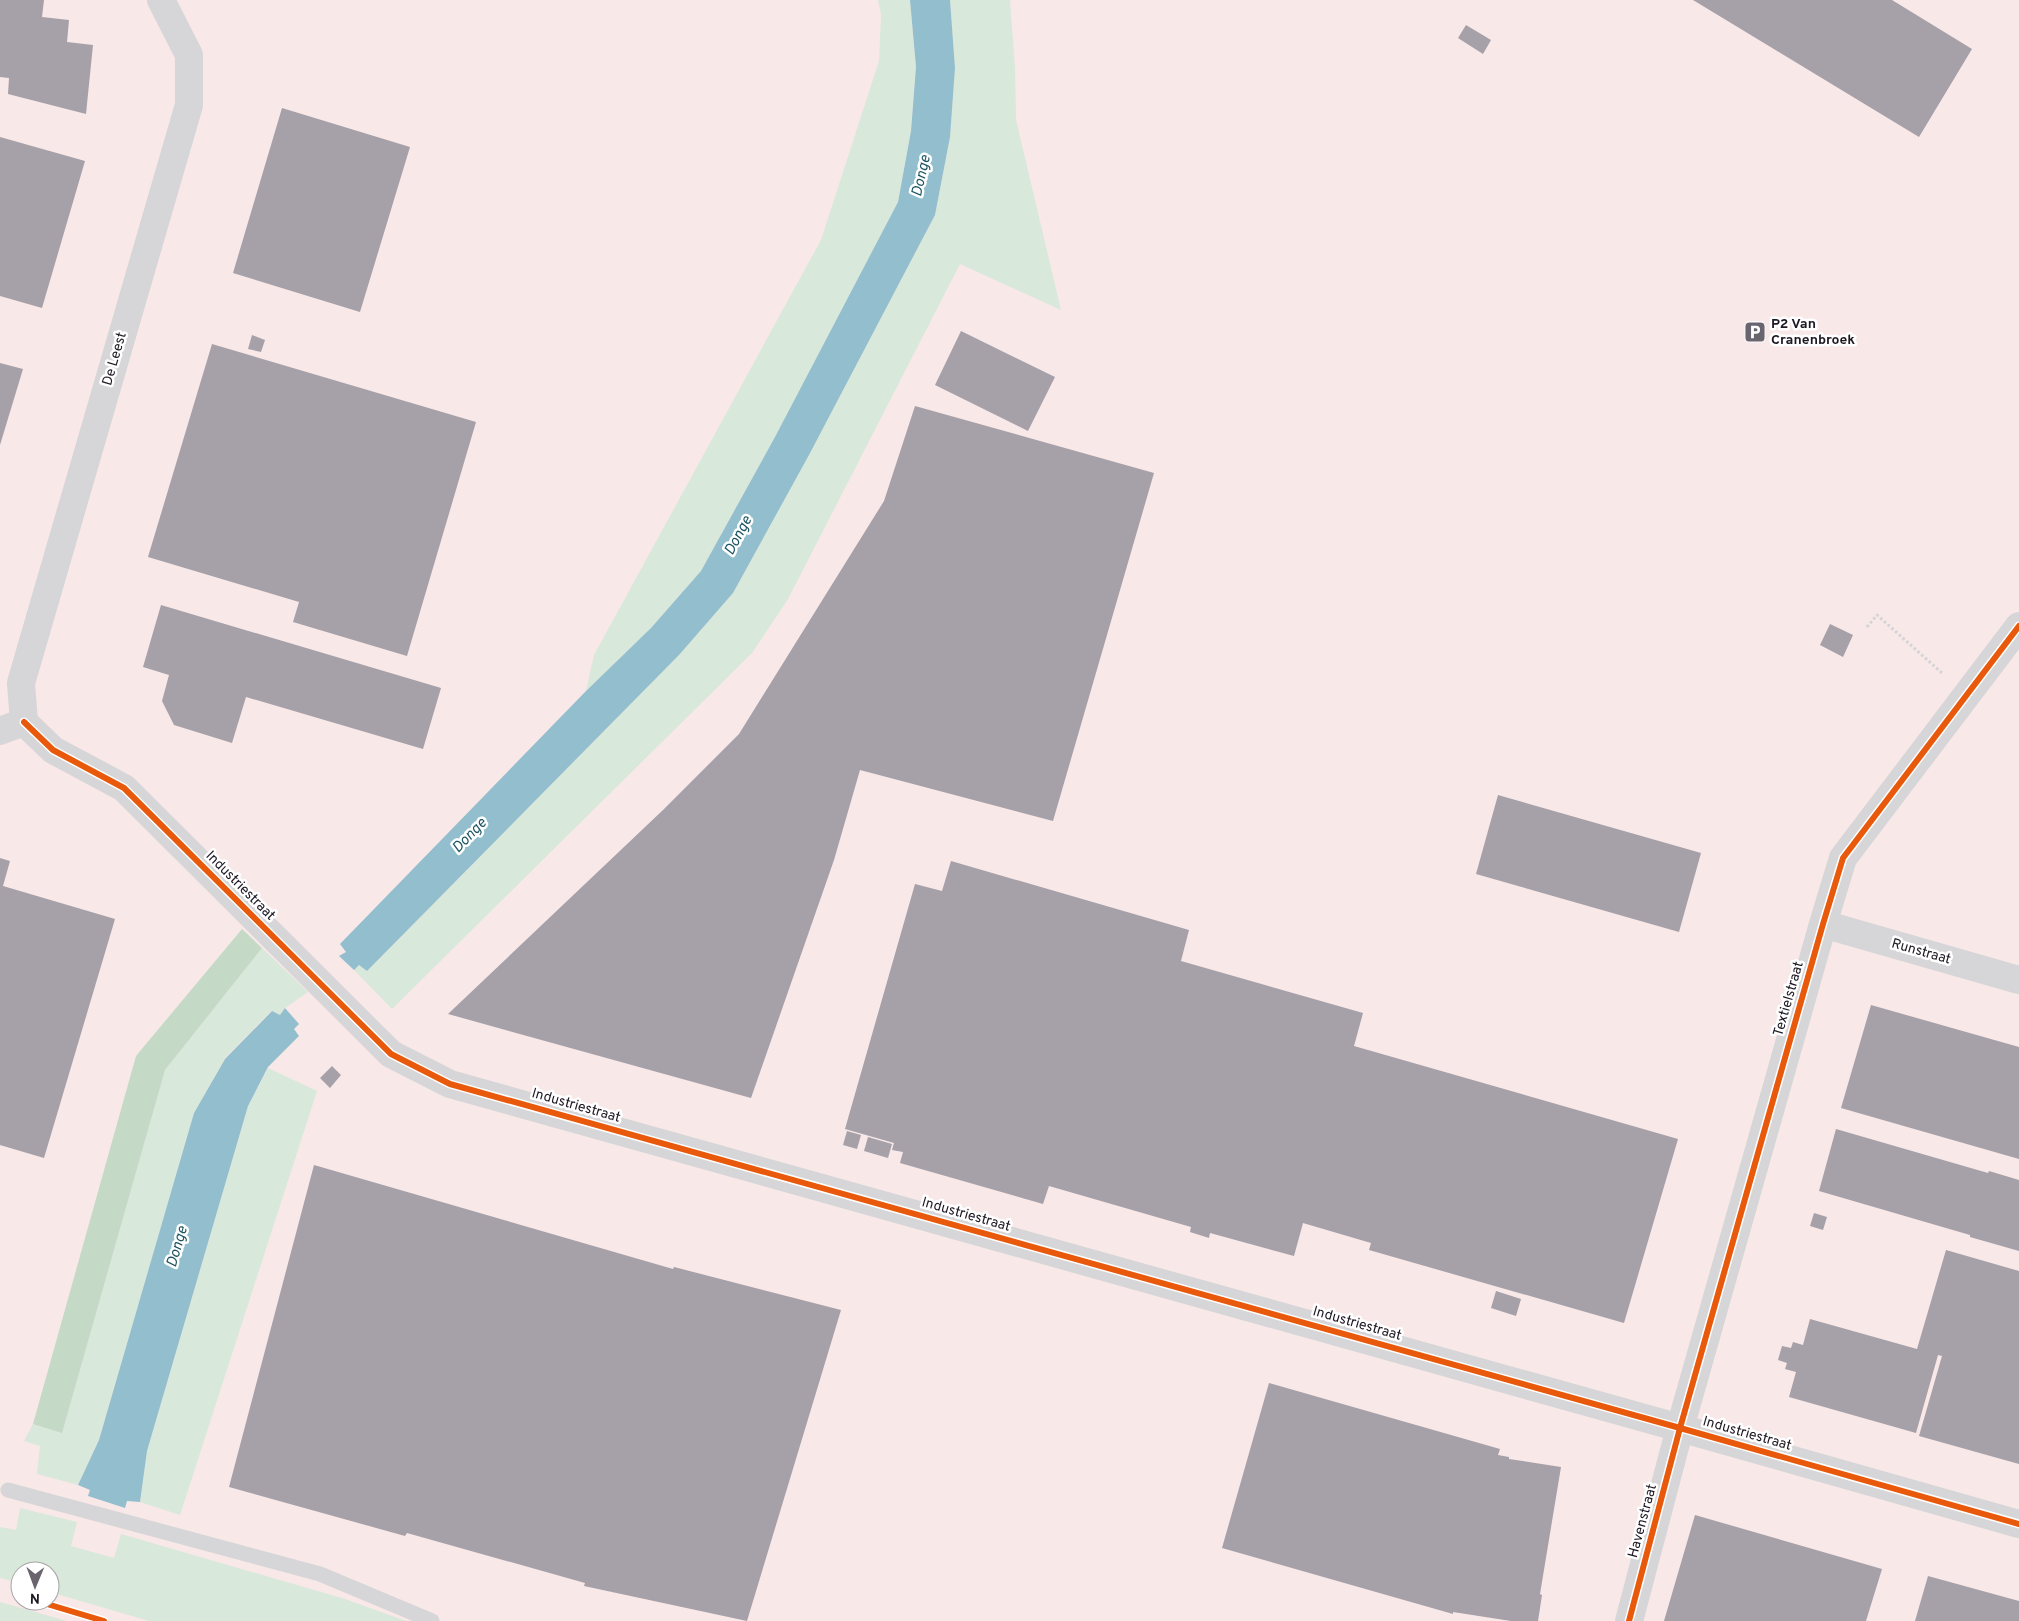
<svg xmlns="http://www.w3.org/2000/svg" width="2019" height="1621" font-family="Overpass,sans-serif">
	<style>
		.industrial { fill: #f8e8e8; fill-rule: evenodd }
		.green { fill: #d8e8da }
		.forest { fill: #c4d9c6 }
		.water { fill: #92bece }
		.building { fill: #a6a0a8 }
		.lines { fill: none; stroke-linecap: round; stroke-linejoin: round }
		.path { stroke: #d4d3d6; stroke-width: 3; stroke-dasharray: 2.5 2.5; stroke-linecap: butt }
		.lane { stroke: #d6d5d7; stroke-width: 15 }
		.street { stroke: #d6d5d7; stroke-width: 28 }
		.cycleway-casing { stroke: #fff; stroke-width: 9 }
		.cycleway { stroke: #e8590c; stroke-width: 6 }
		.labels { text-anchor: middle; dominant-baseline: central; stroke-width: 5; stroke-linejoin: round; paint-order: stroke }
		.poi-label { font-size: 14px; font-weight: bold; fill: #1d1822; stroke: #fff; text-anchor: start }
		.street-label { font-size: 14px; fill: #1d1822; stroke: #fff }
		.water-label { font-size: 15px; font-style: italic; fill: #1d5563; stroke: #fff }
	</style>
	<rect width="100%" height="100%" fill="#f6f1fa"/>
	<path class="industrial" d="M 0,0 L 2019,0 L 2019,1621 L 0,1621 ZM 20,1571 L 50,1571 L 50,1601 L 20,1601 Z"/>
	<path class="green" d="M 878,0 L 910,0 L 916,67 L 911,131 L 898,202 L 775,437 L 701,571 L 651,628 L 586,691 L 594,655 L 821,240 L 879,61 L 881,15 Z
		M 950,0 L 1010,0 L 1015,69 L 1016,120 L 1061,310 L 960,264 L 788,599 L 752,653 L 392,1009 L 354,970 L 358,964 L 367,971 L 679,655 L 733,593 L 809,455 L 935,215 L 950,137 L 955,68 Z
		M 262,948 L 308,992 L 285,1008 L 280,1015 L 271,1011 L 225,1058 L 194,1113 L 99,1440 L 78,1485 L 37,1474 L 40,1446 L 24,1441 L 33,1424 L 62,1432 L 165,1070 Z
		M 268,1068 L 317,1091 L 180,1515 L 140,1502 L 147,1451 L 248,1106 Z
		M 20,1508 L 77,1522 L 71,1546 L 114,1558 L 121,1534 L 345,1599 L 406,1621 L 149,1621 L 50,1592 L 50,1571 L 20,1571 L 20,1583 L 0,1578 L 0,1527 L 16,1530 Z
		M 0,1602 L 67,1621 L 0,1621 Z"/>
	<path class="forest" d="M 242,929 L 262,948 L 165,1070 L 62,1433 L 33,1424 L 136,1056 Z"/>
	<path class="water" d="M 910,0 L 950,0 L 955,68 L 950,137 L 935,215 L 809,455 L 733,593 L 679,655 L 367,971 L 359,965 L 354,970 L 339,956 L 346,952 L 340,944 L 586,691 L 651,628 L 701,571 L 775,437 L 898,202 L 911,131 L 916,67 Z
		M 285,1008 L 299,1024 L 294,1029 L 299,1036 L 268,1067 L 248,1106 L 147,1451 L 140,1502 L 127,1501 L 125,1508 L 88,1496 L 90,1490 L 78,1485 L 99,1440 L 194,1113 L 225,1059 L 272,1011 L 280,1015 Z"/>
	<path class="building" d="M 0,0 L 44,0 L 42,17 L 69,20 L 67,42 L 93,45 L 86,114 L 8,94 L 9,78 L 0,77 Z
		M 1693,0 L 1892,0 L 1972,49 L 1919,137 Z
		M 1466,25 L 1491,40 L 1483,54 L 1458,38 Z
		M 282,108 L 410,147 L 360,312 L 233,273 Z
		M 0,137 L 85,161 L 42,308 L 0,296 Z
		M 961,331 L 1055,377 L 1028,431 L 935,385 Z
		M 252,335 L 265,340 L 261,352 L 248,349 Z
		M 212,344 L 476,422 L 407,656 L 293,622 L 299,602 L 148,557 Z
		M 0,363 L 23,369 L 0,445 Z
		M 915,406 L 1154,473 L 1053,821 L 860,770 L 834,860 L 751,1098 L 448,1014 L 663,810 L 739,734 L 884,501 Z
		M 161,605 L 441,688 L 423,749 L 246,697 L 232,743 L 174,725 L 162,701 L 169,675 L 143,667 Z
		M 1830,624 L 1853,635 L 1843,657 L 1820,645 Z
		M 1498,795 L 1701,853 L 1679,932 L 1476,874 Z
		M 0,858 L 10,861 L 3,886 L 115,919 L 44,1158 L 0,1145 Z
		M 951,861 L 1189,930 L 1181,961 L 1363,1013 L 1354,1046 L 1678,1139 L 1624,1323 L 1369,1250 L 1371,1243 L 1303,1223 L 1294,1256 L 1210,1233 L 1209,1238 L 1190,1232 L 1191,1227 L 1049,1186 L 1043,1204 L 900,1163 L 903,1152 L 892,1150 L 894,1143 L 845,1129 L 915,884 L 942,891 Z
		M 1871,1005 L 2019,1047 L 2019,1159 L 1841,1108 Z
		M 332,1066 L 341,1075 L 330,1088 L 320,1078 Z
		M 1836,1129 L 1988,1173 L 1989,1171 L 2019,1180 L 2019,1251 L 1970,1237 L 1970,1235 L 1819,1191 Z
		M 847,1131 L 861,1135 L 857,1149 L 843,1145 Z
		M 868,1137 L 892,1144 L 888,1158 L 864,1151 Z
		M 314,1165 L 673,1269 L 674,1267 L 841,1310 L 747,1621 L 584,1586 L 585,1583 L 407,1533 L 405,1536 L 229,1487 Z
		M 1814,1213 L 1827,1217 L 1823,1230 L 1810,1226 Z
		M 1946,1250 L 2019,1271 L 2019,1464 L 1919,1436 L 1942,1356 L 1938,1355 L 1916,1433 L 1789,1397 L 1796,1372 L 1785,1369 L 1787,1363 L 1778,1360 L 1782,1346 L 1791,1348 L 1793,1342 L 1803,1345 L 1810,1319 L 1917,1349 Z
		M 1496,1291 L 1521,1299 L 1516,1316 L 1491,1308 Z
		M 1269,1383 L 1500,1449 L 1498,1455 L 1509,1457 L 1509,1459 L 1561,1467 L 1540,1594 L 1542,1595 L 1538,1621 L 1511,1621 L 1453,1612 L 1453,1614 L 1222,1548 Z
		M 1695,1515 L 1882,1569 L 1866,1621 L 1664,1621 Z
		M 1928,1576 L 2019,1601 L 2019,1621 L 1915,1621 Z"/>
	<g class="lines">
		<path class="path" d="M 1867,627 L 1877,615 L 1942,673"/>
		<path class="lane" d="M 8,1490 L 320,1574 L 432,1621"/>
		<path class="street" d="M 24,722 L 53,750 L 124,788 L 391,1054 L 450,1084 L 1680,1428 L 2019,1524
			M 24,722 L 21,683 L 189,105 L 189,55 L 161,0
			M 0,731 L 24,722
			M 1823,924 L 2019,980
			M 1629,1621 L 1680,1428 L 1823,924 L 1843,858 L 2019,626"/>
		<g class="cycleway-casing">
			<path id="cycleway" d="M 24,722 L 53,750 L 124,788 L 391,1054 L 450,1084 L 1680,1428 L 2019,1524
				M 37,1601 L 104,1621
				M 1629,1621 L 1680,1428 L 1823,924 L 1843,858 L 2019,626"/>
		</g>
		<use href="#cycleway" class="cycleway"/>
	</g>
	<defs>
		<g id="parking-square" transform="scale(1.125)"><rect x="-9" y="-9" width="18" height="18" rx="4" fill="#69646e" stroke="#fff"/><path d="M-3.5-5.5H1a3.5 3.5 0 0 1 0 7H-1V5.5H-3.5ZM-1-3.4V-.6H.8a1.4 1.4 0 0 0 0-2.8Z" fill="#fff"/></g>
	</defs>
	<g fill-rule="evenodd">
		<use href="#parking-square" x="1755" y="332"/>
	</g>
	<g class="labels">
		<g class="poi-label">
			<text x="1771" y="324">P2 Van<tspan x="1771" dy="16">Cranenbroek</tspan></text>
		</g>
		<g class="street-label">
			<text transform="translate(115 359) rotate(-74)">De Leest</text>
			<text transform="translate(240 886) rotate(45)">Industriestraat</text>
			<text transform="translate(1921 952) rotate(16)">Runstraat</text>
			<text transform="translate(1789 999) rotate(-74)">Textielstraat</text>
			<text transform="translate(576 1106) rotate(16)">Industriestraat</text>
			<text transform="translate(966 1215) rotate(16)">Industriestraat</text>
			<text transform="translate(1357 1324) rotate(16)">Industriestraat</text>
			<text transform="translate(1747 1434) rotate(16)">Industriestraat</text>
			<text transform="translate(1643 1521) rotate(-75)">Havenstraat</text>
		</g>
		<g class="water-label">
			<text transform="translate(922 176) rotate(-77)">Donge</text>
			<text transform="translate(739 536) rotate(-62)">Donge</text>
			<text transform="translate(470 836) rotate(-46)">Donge</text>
			<text transform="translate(178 1247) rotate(-74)">Donge</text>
		</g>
	</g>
	<g transform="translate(35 1586) rotate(181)"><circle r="24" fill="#ffffff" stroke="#a5a3a7"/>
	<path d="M0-4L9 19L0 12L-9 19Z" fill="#69646e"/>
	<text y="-8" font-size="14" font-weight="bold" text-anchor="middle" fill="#1d1822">N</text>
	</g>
</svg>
